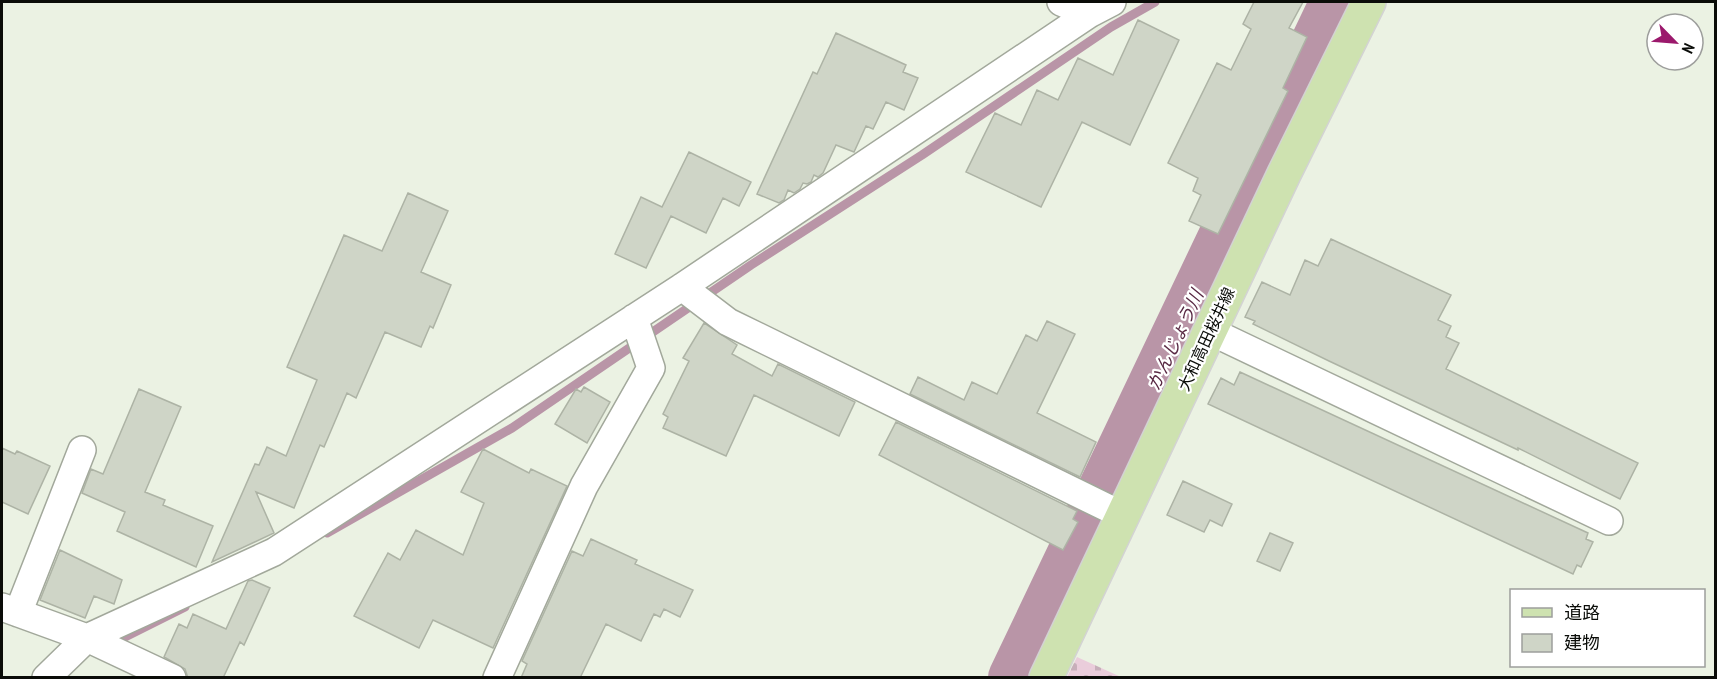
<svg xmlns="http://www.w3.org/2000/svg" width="1717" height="679" font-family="'PT Sans Narrow','Noto Sans JP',sans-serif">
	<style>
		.cemetery { fill: url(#cemetery-stones) }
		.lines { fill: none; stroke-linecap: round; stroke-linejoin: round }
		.stream { stroke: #b995a7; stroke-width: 9 }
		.river { stroke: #b995a7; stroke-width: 52 }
		.building { fill: #cfd5c7; stroke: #adb3a5; stroke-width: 1.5 }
		.street-casing { stroke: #a2a89b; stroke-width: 30 }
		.primary-casing { stroke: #d3d3d3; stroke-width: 36 }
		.street { stroke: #fff; stroke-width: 27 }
		.primary { stroke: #cee2b0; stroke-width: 33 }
		.labels { text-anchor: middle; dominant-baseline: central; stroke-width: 4.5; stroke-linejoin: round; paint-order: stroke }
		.street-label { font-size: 16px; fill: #0a0c08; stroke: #fff }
		.water-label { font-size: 18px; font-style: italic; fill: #582843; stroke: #fff }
	</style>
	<defs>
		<pattern id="cemetery-stones" width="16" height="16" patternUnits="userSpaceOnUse" patternTransform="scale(1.5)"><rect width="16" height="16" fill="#eacddb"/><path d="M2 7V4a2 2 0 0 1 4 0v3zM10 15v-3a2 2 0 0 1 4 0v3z" fill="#c7afba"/></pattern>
	</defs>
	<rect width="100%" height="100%" fill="#ebf2e3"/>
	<path class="cemetery" d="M 1077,657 L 1121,677 L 1067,677 Z"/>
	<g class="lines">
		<path class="stream" d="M 327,533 L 512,428 L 751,265 L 922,155 L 1111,27 L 1155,2
			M 111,644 L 185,607"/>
		<path class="river" d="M 1014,678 L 1336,2"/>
	</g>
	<path class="building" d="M 1254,2 L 1303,2 L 1289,28 L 1307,37 L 1283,88 L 1288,91 L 1218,234 L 1189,221 L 1201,195 L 1193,191 L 1198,178 L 1168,163 L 1217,63 L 1231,70 L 1251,29 L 1243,24 Z
		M 1138,20 L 1179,40 L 1130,145 L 1082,122 L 1041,207 L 966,172 L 995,113 L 1021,125 L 1037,90 L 1058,100 L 1078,58 L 1113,75 Z
		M 836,33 L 906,65 L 903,72 L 918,78 L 904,110 L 886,102 L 873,129 L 866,126 L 854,152 L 836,145 L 823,173 L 818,177 L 814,175 L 811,182 L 807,184 L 803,183 L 800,189 L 794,193 L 788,190 L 784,200 L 779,203 L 757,194 L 813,72 L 817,74 Z
		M 689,152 L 751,182 L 739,206 L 723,198 L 706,233 L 671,216 L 646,268 L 615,254 L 641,197 L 662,207 Z
		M 408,193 L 448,211 L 421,272 L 451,285 L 433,328 L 430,326 L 421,347 L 385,332 L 356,398 L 347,393 L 324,447 L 320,445 L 294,508 L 256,492 L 274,533 L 212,562 L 255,464 L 259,465 L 267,447 L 286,456 L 317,380 L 287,367 L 344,235 L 382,251 Z
		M 1331,239 L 1451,295 L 1438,320 L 1451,326 L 1446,337 L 1459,343 L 1446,369 L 1638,463 L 1620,499 L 1518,448 L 1518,450 L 1329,361 L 1253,324 L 1255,321 L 1245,317 L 1262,282 L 1290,295 L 1305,260 L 1318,266 Z
		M 1047,321 L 1075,334 L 1037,413 L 1096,442 L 1080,477 L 910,394 L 918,377 L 964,400 L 972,382 L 997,394 L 1026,335 L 1037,341 Z
		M 704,323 L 737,345 L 732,354 L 772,376 L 778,364 L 855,402 L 839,436 L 754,395 L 726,456 L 663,428 L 668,417 L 663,414 L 689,361 L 683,358 Z
		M 1240,372 L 1588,533 L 1586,539 L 1593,542 L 1581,567 L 1577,565 L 1573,574 L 1208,404 L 1221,378 L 1234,385 Z
		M 584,387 L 610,402 L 587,443 L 555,424 L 576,389 L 581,392 Z
		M 139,389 L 181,407 L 145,492 L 165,500 L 163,505 L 213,526 L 196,567 L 117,531 L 125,512 L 82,493 L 91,469 L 103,474 Z
		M 896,422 L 1077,511 L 1073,519 L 1078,522 L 1063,550 L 879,455 Z
		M 2,448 L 15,454 L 17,451 L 50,466 L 28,514 L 2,502 Z
		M 483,449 L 529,473 L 531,469 L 567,486 L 493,648 L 433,620 L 419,648 L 354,616 L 388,553 L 400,560 L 416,530 L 463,555 L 484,503 L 461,492 Z
		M 1183,481 L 1232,504 L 1222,526 L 1210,520 L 1204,532 L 1167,515 Z
		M 1270,533 L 1293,543 L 1280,571 L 1257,561 Z
		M 591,539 L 637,560 L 635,564 L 693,590 L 680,617 L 664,609 L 660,617 L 654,614 L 641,641 L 606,624 L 580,678 L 521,678 L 527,664 L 522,661 L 572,551 L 583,556 Z
		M 60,550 L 122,580 L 114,604 L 94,596 L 85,618 L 40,600 Z
		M 252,580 L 270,588 L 244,645 L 240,642 L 223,678 L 188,678 L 185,669 L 164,657 L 179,624 L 187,628 L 193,614 L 226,629 L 248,581 Z"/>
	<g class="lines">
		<g class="street-casing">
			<path id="street" d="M 1061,2 L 1089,14
				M 682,287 L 728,322 L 1122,515
				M 1210,331 L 1609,521
				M 2,607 L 87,638 L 172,678
				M 18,613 L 82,450
				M 46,678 L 87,638 L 274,552 L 682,287 L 1089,14 L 1112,2
				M 497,678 L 584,486 L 651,368 L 634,318"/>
		</g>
		<g class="primary-casing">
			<path id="primary" d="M 1046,678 L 1284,174 L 1369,2"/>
		</g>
		<use href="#street" class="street"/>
		<use href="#primary" class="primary"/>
	</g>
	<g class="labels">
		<g class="street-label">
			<text transform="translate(1206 339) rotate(-65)">大和高田桜井線</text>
		</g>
		<g class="water-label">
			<text transform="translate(1175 340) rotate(-65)">かんじょう川</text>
		</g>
	</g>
	<rect width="1717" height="679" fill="none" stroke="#0a0c08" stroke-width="6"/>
	<rect x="1510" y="589" width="195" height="78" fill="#ffffff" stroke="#9d9e9c" stroke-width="1.5"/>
	<rect x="1522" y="608" width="30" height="9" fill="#cee2b0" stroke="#9d9e9c" stroke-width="1.5"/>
	<text x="1564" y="619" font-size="18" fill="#0a0c08">道路</text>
	<rect x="1522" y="634" width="30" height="18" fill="#cfd5c7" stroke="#9d9e9c" stroke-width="1.5"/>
	<text x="1564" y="649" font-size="18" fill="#0a0c08">建物</text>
	<g transform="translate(1675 42) rotate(115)"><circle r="28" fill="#ffffff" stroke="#9d9e9c" stroke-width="1.5"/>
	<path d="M0-4.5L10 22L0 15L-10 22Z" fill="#9b196c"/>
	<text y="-9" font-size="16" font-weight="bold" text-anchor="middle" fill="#0a0c08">N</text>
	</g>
</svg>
